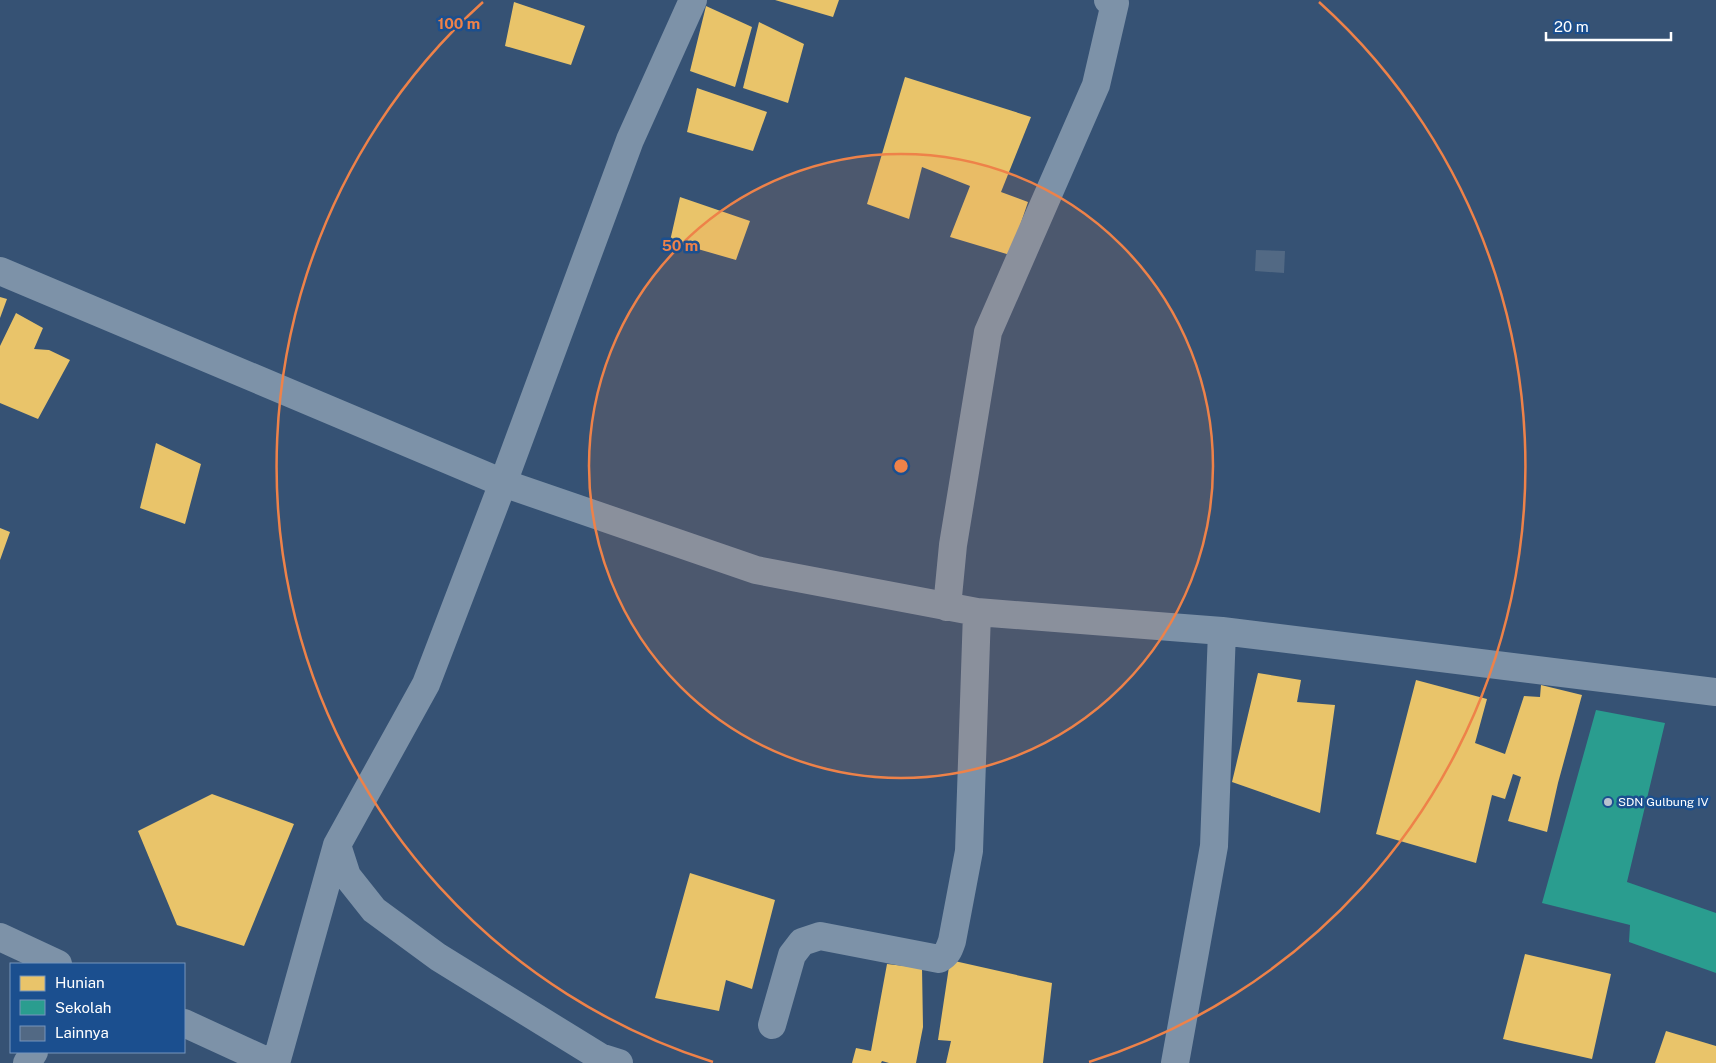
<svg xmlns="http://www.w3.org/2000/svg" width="1716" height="1063" font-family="'Public Sans',sans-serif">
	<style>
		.homes { fill: #e9c46a }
		.schools { fill: #2a9d8f }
		.building { fill: #526984 }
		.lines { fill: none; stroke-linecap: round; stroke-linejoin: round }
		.minor { stroke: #7d92a8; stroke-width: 28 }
		.ring { fill: none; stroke: #ee8249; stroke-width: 2.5 }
		.poi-dot { fill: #b9c2ce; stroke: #1b4f8f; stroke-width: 2 }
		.labels { text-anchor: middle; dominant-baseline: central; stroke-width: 5; stroke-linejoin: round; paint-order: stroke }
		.poi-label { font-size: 12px; fill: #fff; stroke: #1b4f8f; text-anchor: start }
		.centre { fill: #ee8249; stroke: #1b4f8f; stroke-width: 2.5 }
		.ring-label { font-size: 15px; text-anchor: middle; font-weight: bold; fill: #ee8249; stroke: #1b4f8f; stroke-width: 5; stroke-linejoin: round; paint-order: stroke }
	</style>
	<rect width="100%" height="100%" fill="#365274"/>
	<path class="homes" d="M 775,0 L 839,0 L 833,17 Z
		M 514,2 L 585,26 L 571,65 L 505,46 Z
		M 706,6 L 752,27 L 735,87 L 690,71 Z
		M 759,22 L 804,44 L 788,103 L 743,88 Z
		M 905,77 L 1031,117 L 1001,192 L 1028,202 L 1010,255 L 950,237 L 970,186 L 922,167 L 909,219 L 867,204 Z
		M 697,88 L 767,112 L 753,151 L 687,132 Z
		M 680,197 L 750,221 L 736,260 L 670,241 Z
		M 0,297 L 7,299 L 0,318 Z
		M 16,313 L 43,328 L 34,349 L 49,350 L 70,360 L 38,419 L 0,403 L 0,346 Z
		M 156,443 L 201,464 L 185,524 L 140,508 Z
		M 0,528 L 10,532 L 0,560 Z
		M 1258,673 L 1301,680 L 1297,702 L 1335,705 L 1320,813 L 1232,782 Z
		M 1416,680 L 1487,699 L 1475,743 L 1505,754 L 1524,696 L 1540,697 L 1541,685 L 1582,695 L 1558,783 L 1547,832 L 1508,821 L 1521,777 L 1513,774 L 1505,799 L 1492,795 L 1476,863 L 1376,834 Z
		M 212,794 L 294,824 L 244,946 L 177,925 L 138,831 Z
		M 690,873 L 775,900 L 752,989 L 726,980 L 719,1011 L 655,998 Z
		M 1525,954 L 1611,974 L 1592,1059 L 1503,1039 Z
		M 950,960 L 1052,983 L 1043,1063 L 946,1063 L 951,1041 L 938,1040 Z
		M 887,964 L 922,968 L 923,1027 L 916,1063 L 889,1063 L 882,1061 L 881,1063 L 852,1063 L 856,1048 L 871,1051 Z
		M 1666,1031 L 1716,1046 L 1716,1063 L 1655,1063 Z"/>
	<path class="schools" d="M 1596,710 L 1665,723 L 1627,882 L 1716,913 L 1716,973 L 1629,942 L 1630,925 L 1542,903 Z"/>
	<path class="building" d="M 1256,250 L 1285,251 L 1284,273 L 1255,271 Z"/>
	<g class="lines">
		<path class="minor" d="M 0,271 L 503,483 L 756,570 L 977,612 L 1222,631 L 1716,692
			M 947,607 L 953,545 L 988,332 L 1096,85 L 1115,3 L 1108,0
			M 337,845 L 347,876 L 374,910 L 438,957 L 600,1057 L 619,1063
			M 0,937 L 58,964
			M 184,1023 L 271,1063
			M 772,1025 L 792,955 L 802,942 L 820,936 L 939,959 C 947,955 949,950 952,941 L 969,851 L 977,612
			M 27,1063 L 34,1052
			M 276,1063 L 337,845 L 426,684 L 503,483 L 630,140 L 693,0
			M 1175,1063 L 1214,846 L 1222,631"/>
	</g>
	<circle cx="901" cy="466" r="312" fill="#ee8249" fill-opacity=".12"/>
	<g class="ring">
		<circle cx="901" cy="466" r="312"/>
		<path d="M713 1062A625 625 0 0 1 483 2M1319 2A625 625 0 0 1 1089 1062"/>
	</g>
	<circle class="poi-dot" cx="1608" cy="802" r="5"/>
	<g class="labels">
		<g class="poi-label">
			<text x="1618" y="802">SDN Gulbung IV</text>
		</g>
	</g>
	<circle cx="901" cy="466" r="8" class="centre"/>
	<g class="ring-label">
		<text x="459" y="29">100 m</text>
		<text x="680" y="251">50 m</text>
	</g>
	<rect x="10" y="963" width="175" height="90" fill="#1b4f8f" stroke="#7695bc"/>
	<rect x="20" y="976" width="25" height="15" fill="#e9c46a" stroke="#7695bc"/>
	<text x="55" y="988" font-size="15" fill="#ffffff">Hunian</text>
	<rect x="20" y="1000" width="25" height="15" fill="#2a9d8f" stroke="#7695bc"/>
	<text x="55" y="1013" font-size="15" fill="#ffffff">Sekolah</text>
	<rect x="20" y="1026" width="25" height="15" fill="#526984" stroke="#7695bc"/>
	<text x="55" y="1038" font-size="15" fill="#ffffff">Lainnya</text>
	<path d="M1546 32v8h125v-8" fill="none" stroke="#ffffff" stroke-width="2.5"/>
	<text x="1554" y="32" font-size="15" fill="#ffffff" stroke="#1b4f8f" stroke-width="4" paint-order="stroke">20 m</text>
</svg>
